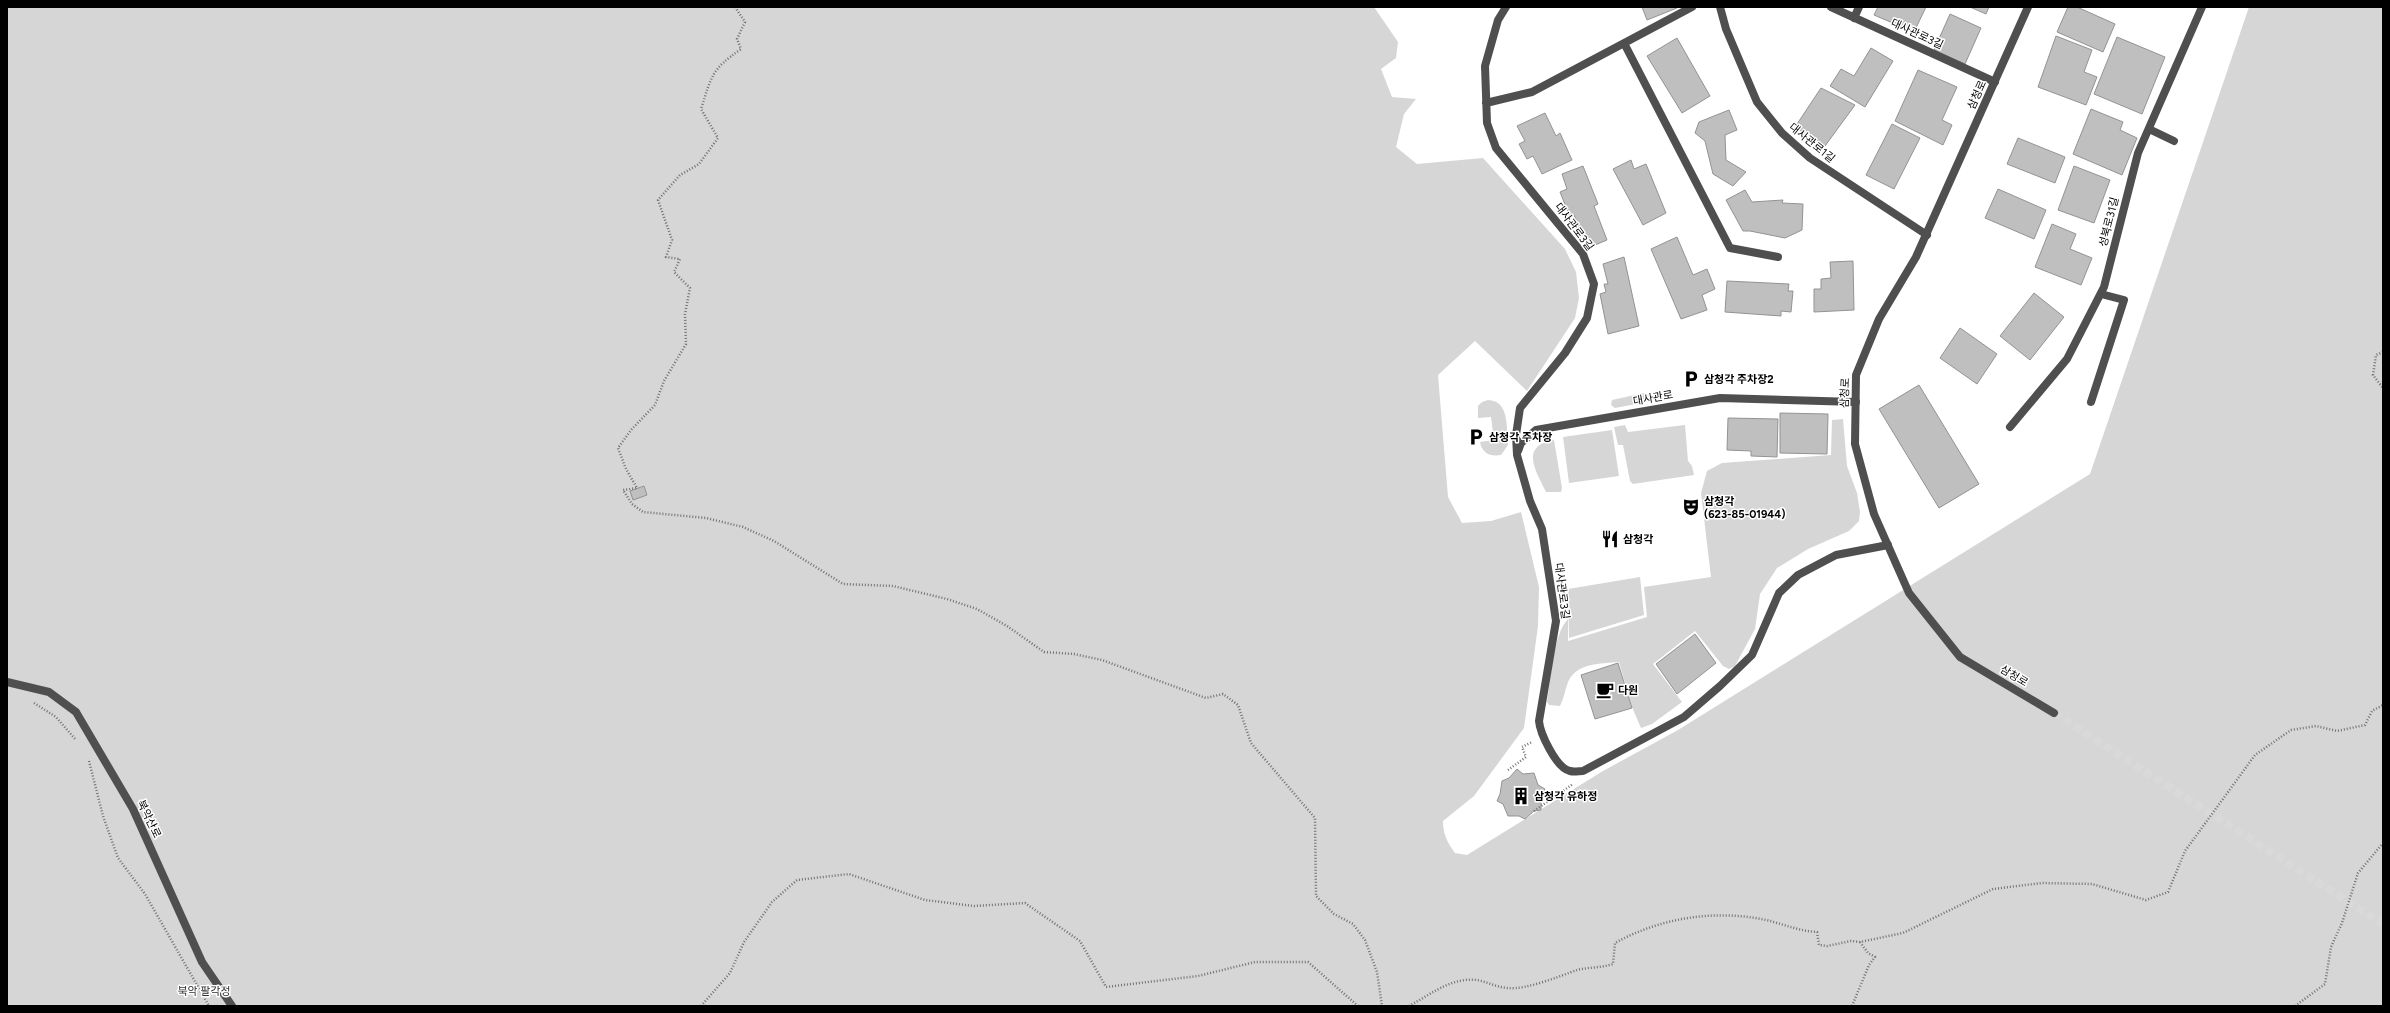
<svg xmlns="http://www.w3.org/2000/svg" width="2390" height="1013" font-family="Figtree,'Noto Sans KR',sans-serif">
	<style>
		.green { fill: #d6d6d6 }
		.building { fill: #bfbfbf; stroke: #939393 }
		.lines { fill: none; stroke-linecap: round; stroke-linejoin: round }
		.tertiary-tunnel { stroke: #d9d9d9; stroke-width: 8; stroke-dasharray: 8 4; stroke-linecap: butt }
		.path { stroke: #717171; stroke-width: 2.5; stroke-dasharray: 1 2; stroke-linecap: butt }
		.minor { stroke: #4f4f4f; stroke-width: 8 }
		.tertiary { stroke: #4f4f4f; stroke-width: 8 }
		.labels { text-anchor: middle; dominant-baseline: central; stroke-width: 3; stroke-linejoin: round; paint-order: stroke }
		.street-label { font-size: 11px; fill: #000; stroke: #fff }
		.poi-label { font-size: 11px; font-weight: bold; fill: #000; stroke: #fff; text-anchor: start }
		.park-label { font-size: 11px; fill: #2d2d2d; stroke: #fff }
	</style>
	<rect width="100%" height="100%" fill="#fff"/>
	<path class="green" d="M 7,7 L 1374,7 L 1398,42 L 1396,58 L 1381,69 L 1392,97 L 1416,99 L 1404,114 L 1396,147 L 1417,164 L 1483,158 L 1565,249 L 1576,272 L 1579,298 L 1575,318 L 1527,391 L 1475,341 L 1438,375 L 1448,497 L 1462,523 L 1491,521 L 1521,512 L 1539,587 L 1538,626 L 1524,728 L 1474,796 L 1443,821 C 1443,834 1447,842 1455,853 L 1467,855 L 1603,771 L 1678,730 L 2090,474 L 2249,7 L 2383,7 L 2383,1006 L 7,1006 Z
		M 1644,393 L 1651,395 L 1652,401 L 1615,408 L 1611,405 L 1612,400 Z
		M 1488,400 C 1510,401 1506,428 1508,445 L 1501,455 C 1490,457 1482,453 1480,442 L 1494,440 L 1491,417 L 1478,418 L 1478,406 L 1482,402 Z
		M 1843,419 L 1847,466 L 1857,493 L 1860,512 L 1859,521 L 1849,531 L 1808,549 L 1777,568 L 1760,594 L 1755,629 L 1735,666 L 1729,669 L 1723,666 L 1695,631 L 1653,664 L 1682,702 L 1652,724 L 1641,728 L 1632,707 L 1619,662 C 1601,664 1577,662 1568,682 C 1565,690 1564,698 1560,706 L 1549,705 L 1547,702 C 1551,680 1553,634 1568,619 L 1568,641 L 1647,617 L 1644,587 L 1711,577 L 1701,493 L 1707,471 L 1722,463 L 1831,455 L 1832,420 Z
		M 1625,425 L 1628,432 L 1685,425 L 1688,461 L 1692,466 L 1694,475 L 1633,484 L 1630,481 L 1623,445 L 1618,445 L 1614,427 Z
		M 1612,430 L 1619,476 L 1569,483 L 1563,437 Z
		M 1554,440 L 1562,488 L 1561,492 L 1546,492 C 1536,471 1519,446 1554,440 Z
		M 1640,577 L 1644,615 L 1569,638 L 1568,589 Z"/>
	<path class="building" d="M 1642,7 L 1676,7 L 1677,8 L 1647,20 Z
		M 1878,7 L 1926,7 L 1914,32 L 1874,15 Z
		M 1970,7 L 1989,7 L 1986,14 Z
		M 2068,7 L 2077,7 L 2115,24 L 2103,52 L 2057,32 Z
		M 1950,14 L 1981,28 L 1965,64 L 1934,50 Z
		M 2056,36 L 2092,50 L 2084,72 L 2097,77 L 2086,105 L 2038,87 Z
		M 2117,37 L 2165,57 L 2142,114 L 2094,94 Z
		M 1677,38 L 1710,96 L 1682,113 L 1647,56 Z
		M 1871,48 L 1893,61 L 1865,107 L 1830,86 L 1841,69 L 1854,76 Z
		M 1918,70 L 1957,87 L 1942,120 L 1952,125 L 1943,145 L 1895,121 Z
		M 1821,88 L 1855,105 L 1825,146 L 1795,127 Z
		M 2091,109 L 2123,122 L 2120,130 L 2137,138 L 2122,175 L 2073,154 Z
		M 1729,110 L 1737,130 L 1725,135 L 1726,160 L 1746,172 L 1733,186 L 1713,174 L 1705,141 L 1695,133 L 1699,122 Z
		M 1545,113 L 1556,136 L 1560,133 L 1572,160 L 1542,174 L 1533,156 L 1527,159 L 1519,144 L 1525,141 L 1517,126 Z
		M 1892,124 L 1920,138 L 1894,189 L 1866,175 Z
		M 2018,138 L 2065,157 L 2055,183 L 2007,164 Z
		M 1631,160 L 1634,169 L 1646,164 L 1666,213 L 1643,225 L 1613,169 Z
		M 1583,166 L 1598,204 L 1594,206 L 1607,240 L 1588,248 L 1574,215 L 1570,217 L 1560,192 L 1567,189 L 1562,174 Z
		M 2074,166 L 2110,180 L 2094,223 L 2058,210 Z
		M 1998,189 L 2046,210 L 2034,239 L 1985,218 Z
		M 1745,190 L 1752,202 L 1783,200 L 1782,203 L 1803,204 L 1802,230 L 1785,238 L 1750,231 L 1743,231 L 1726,200 Z
		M 2052,224 L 2076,234 L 2070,249 L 2092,258 L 2081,285 L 2035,267 Z
		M 1677,237 L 1693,275 L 1707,269 L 1715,289 L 1702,295 L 1707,310 L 1681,319 L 1651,249 Z
		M 1624,257 L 1639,326 L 1608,334 L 1600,294 L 1606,292 L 1604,284 L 1608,284 L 1603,264 Z
		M 1853,261 L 1854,310 L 1814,312 L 1814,289 L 1821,289 L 1821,279 L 1831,278 L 1830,262 Z
		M 1727,281 L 1789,284 L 1788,291 L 1793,291 L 1791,312 L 1781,311 L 1781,316 L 1725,312 Z
		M 2034,293 L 2064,317 L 2030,360 L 2000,336 Z
		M 1960,328 L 1997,354 L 1977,384 L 1940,358 Z
		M 1919,385 L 1979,484 L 1939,508 L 1879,409 Z
		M 1780,413 L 1828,414 L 1827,454 L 1780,453 Z
		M 1728,418 L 1778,419 L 1777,457 L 1751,456 L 1751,451 L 1727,450 Z
		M 644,486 L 647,495 L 633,500 L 630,491 Z
		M 1695,634 L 1716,663 L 1677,694 L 1656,664 Z
		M 1618,663 L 1632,708 L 1595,719 L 1581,675 Z
		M 1517,769 L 1523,774 L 1534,773 L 1538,785 L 1545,789 L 1541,797 L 1541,810 L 1534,811 L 1525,819 L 1519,816 L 1508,816 L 1503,804 L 1497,801 L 1500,794 L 1502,781 L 1509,778 Z"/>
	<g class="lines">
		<path class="tertiary-tunnel" d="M 2054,713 L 2383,924"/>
		<path class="path" d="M 735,7 L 745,22 L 737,39 L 741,49 C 711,70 712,75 701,109 L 718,138 L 699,164 L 680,175 L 658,200 L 672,240 L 666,257 L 680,259 L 674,272 L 690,288 L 685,314 L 686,344 L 664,381 L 655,405 L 631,430 L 618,448 L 626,469 L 637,488 L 623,490 L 632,504 L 643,512 L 706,518 L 743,527 L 774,541 L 843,584 L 893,586 L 947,599 L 977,609 L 1007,626 L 1044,652 L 1074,654 L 1102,660 L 1206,698 L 1223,694 L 1238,705 L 1251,743 L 1315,818 L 1316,896 L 1334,914 L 1353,924 L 1365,940 L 1377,972 L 1382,1006
			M 2383,352 L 2376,355 L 2373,375 L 2383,388
			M 34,703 L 56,717 L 76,740
			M 89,761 L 103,816 L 118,858 L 145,894 L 209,1006
			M 1508,770 L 1526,757 L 1522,747 L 1532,742
			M 1534,811 L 1573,784
			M 701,1006 L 730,973 L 744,942 L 772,902 L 797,880 L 849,874 L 925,900 L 974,906 L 1025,903 L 1080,941 L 1106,987 L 1198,976 L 1255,962 L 1308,962 L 1358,1006
			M 1409,1006 C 1430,995 1451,977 1477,980 C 1488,982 1498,988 1509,988 C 1526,990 1560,976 1577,970 C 1589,967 1601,968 1613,964 L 1615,943 C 1660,918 1715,909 1766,920 C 1783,924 1799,931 1817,932 L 1819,945 L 1827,946 L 1851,941 L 1860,942 L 1903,933 L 1993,889 L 2042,883 L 2092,884 L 2146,900 L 2168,892 L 2185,851 L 2255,755 L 2291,730 L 2316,726 L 2337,731 L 2365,725 L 2372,711 L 2383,705
			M 1852,1006 L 1869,965 L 1875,957 L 1868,953 L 1860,942
			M 2295,1006 L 2325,984 L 2331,947 L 2342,923 L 2358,873 L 2383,843"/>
		<path class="minor" d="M 1506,7 L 1498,20 L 1485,66 L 1487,123 L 1496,148 L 1583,254 L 1594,284 L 1587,318 L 1565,353 L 1520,408 L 1516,435 L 1517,455 L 1530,501 L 1542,529 L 1556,621 L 1539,721 C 1540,733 1556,768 1570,771 C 1574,772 1579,771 1583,771 L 1684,717 L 1720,686 L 1752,655 L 1779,593 L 1798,575 L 1836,555 L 1888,545
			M 1720,7 L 1726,29 L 1757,102 L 1782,133 L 1810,158 L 1927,235
			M 1831,7 L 1995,82
			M 1854,18 L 1859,7
			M 1625,45 L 1730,248 L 1778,257
			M 1486,103 L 1532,92 L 1692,7
			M 2149,129 L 2174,141
			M 2091,402 L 2124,300 L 2101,294
			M 2010,427 L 2067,359 L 2104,287 L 2138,153 L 2202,7
			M 1518,451 L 1521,443 L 1536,430 L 1720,398 L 1856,402"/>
		<path class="tertiary" d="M 2028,7 L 1916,257 L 1879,319 L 1856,375 L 1855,444 L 1874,514 L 1909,593 L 1960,657 L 2054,713
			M 7,682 L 49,692 L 76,712 L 133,809 L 202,962 L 232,1006"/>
	</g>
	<defs>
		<g id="parking-bare" transform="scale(1.38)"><path d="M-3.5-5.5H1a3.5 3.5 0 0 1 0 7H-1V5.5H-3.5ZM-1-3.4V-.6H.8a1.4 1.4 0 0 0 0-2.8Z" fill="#000" stroke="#fff" stroke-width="2.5" paint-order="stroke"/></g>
		<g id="theatre-bare" transform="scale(1.38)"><path d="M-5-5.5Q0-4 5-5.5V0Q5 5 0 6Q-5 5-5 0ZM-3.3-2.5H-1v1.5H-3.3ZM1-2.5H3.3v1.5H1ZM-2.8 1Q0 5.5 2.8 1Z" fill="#000" stroke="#fff" stroke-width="2.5" paint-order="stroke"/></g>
		<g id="restaurant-bare" transform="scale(1.38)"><path d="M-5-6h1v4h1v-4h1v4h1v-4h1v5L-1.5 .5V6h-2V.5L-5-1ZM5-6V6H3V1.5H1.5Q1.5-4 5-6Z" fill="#000" stroke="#fff" stroke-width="2.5" paint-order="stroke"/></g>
		<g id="cafe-bare" transform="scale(1.38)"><path d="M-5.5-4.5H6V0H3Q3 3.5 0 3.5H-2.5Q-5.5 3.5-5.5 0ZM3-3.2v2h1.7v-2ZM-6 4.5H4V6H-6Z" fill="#000" stroke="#fff" stroke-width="2.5" paint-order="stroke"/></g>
		<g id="building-bare" transform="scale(1.38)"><path d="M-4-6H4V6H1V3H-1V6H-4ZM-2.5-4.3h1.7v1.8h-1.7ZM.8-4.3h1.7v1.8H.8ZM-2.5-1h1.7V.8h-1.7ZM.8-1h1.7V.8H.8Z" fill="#000" stroke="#fff" stroke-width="2.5" paint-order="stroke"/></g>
	</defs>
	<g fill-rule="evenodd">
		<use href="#parking-bare" x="1691" y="379"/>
		<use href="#parking-bare" x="1476" y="437"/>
		<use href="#theatre-bare" x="1691" y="507"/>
		<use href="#restaurant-bare" x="1610" y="539"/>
		<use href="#cafe-bare" x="1605" y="690"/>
		<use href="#building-bare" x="1521" y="796"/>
	</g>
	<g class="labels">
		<g class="street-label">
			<text transform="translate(1917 34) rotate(25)">대사관로3길</text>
			<text transform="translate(1977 95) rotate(-66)">삼청로</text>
			<text transform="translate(1812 143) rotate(39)">대사관로1길</text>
			<text transform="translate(2109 222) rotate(-76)">성북로31길</text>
			<text transform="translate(1574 227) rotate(53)">대사관로3길</text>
			<text transform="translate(1845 393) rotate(-88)">삼청로</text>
			<text transform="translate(1653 398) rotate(-10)">대사관로</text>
			<text transform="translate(1562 591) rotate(83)">대사관로3길</text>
			<text transform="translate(2014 676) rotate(31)">삼청로</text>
			<text transform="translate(149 819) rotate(64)">북악산로</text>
		</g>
		<g class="poi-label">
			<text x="1704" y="379">삼청각 주차장2</text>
			<text x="1489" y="437">삼청각 주차장</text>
			<text x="1704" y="501">삼청각<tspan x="1704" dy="13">(623-85-01944)</tspan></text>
			<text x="1623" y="539">삼청각</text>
			<text x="1618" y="690">다원</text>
			<text x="1534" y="796">삼청각 유하정</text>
		</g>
		<g class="park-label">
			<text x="204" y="991">북악 팔각정</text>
		</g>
	</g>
	<rect width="2390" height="1013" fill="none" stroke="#000000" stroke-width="16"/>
</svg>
